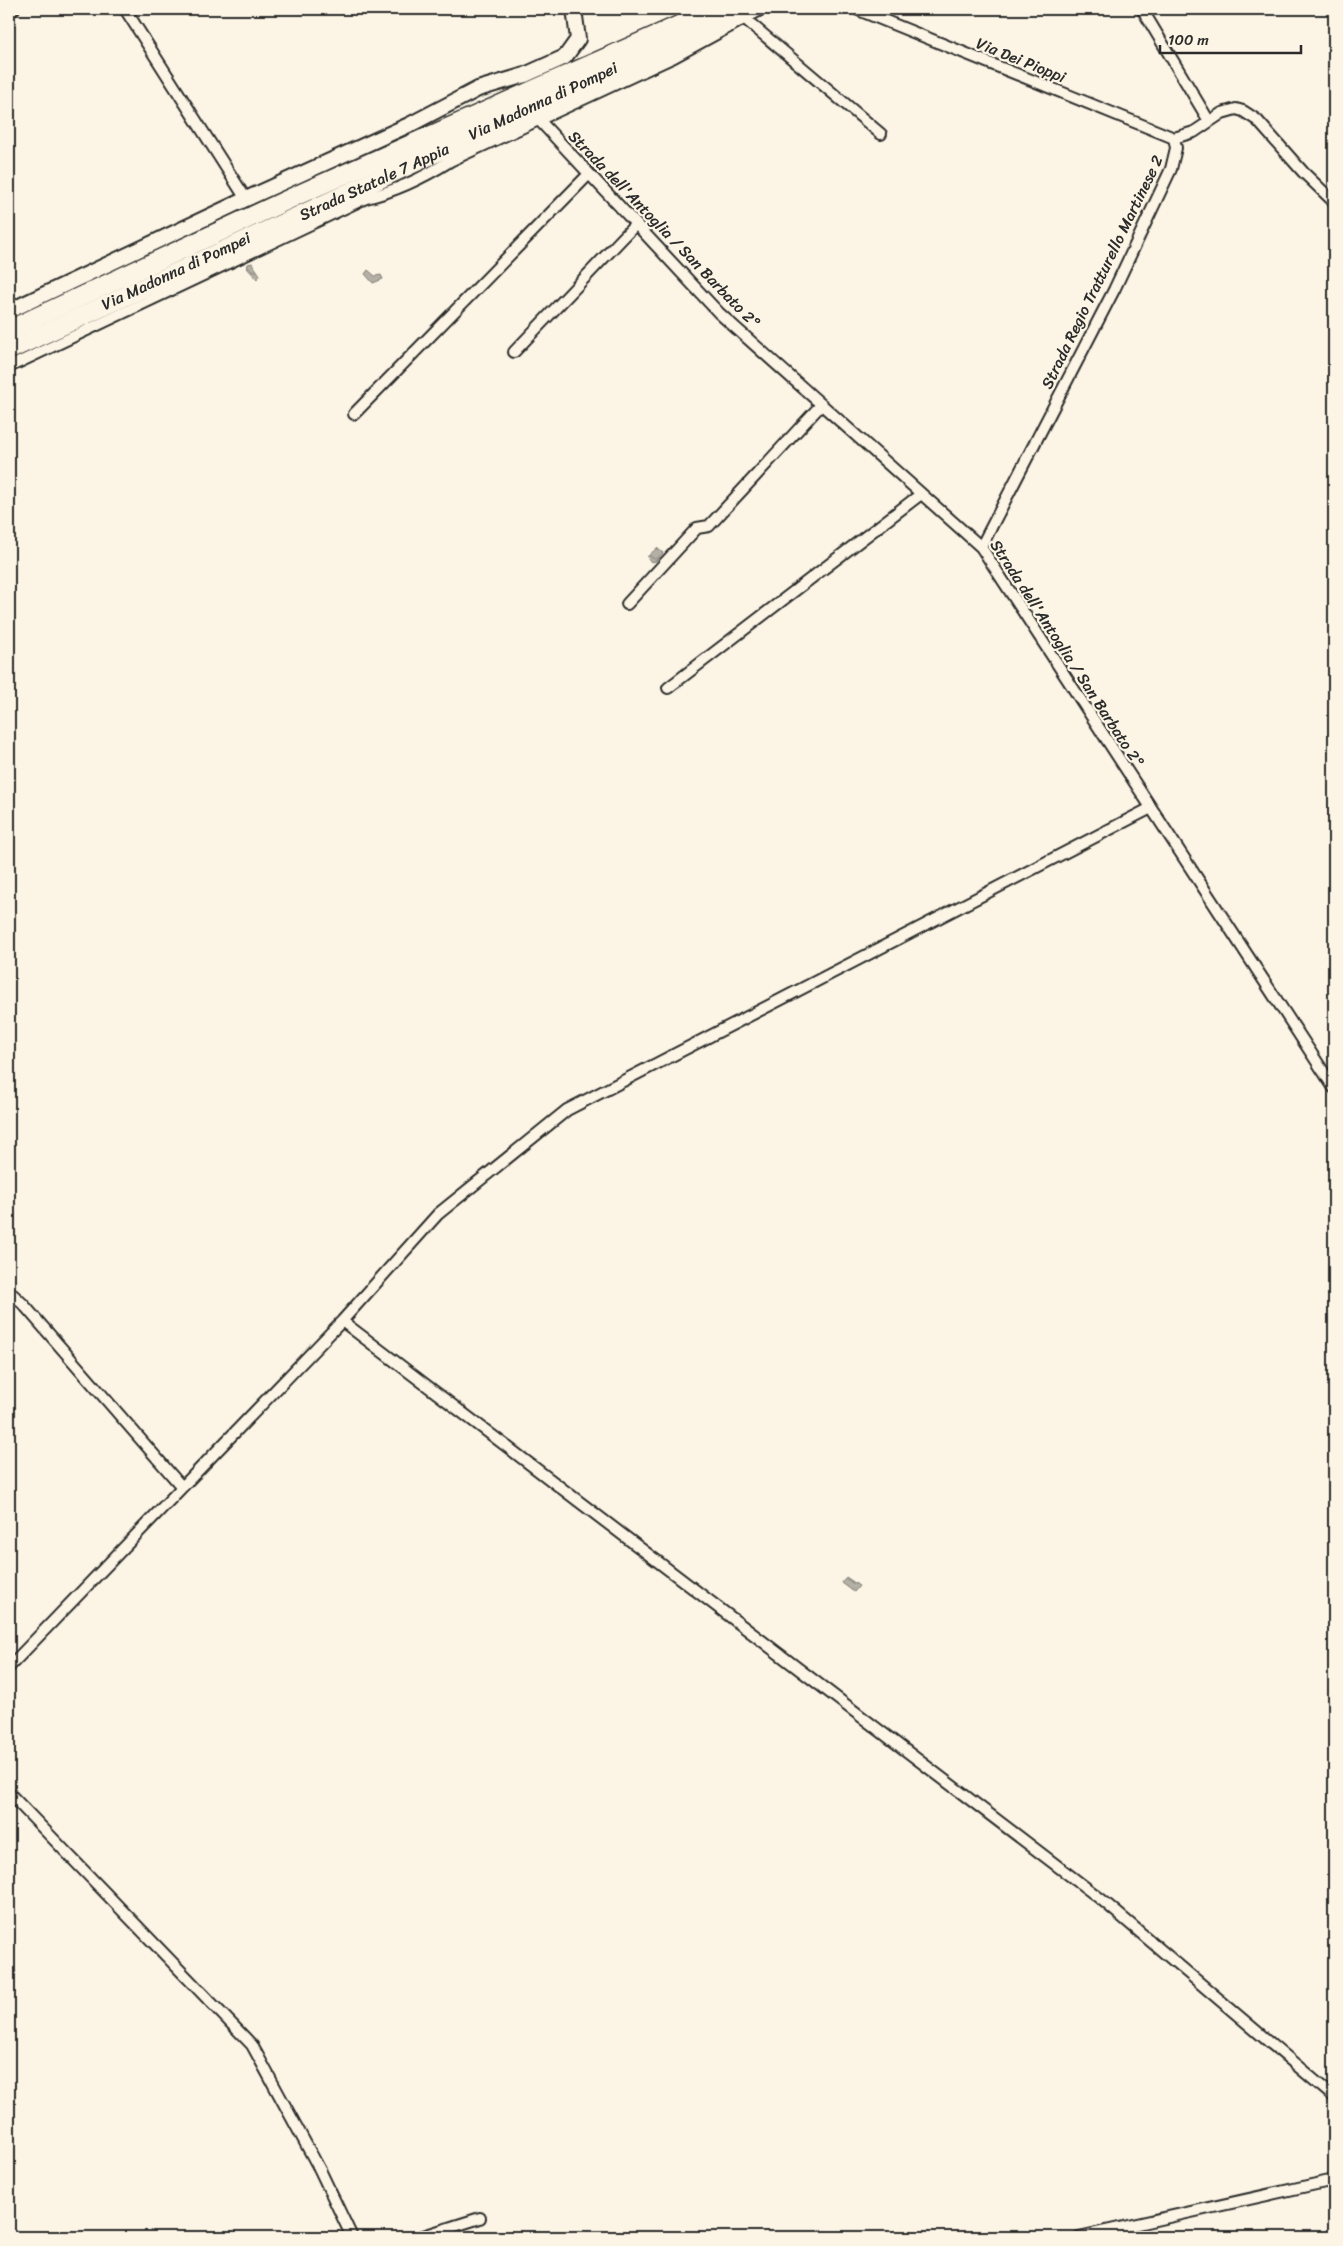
<svg xmlns="http://www.w3.org/2000/svg" width="1343" height="2246" font-family="Sriracha,sans-serif">
	<style>
		.water { fill: url(#water-waves); stroke: #7d7b74 }
		.lines { fill: none; stroke-linecap: round; stroke-linejoin: round }
		.street-casing { stroke: #2b2b2b; stroke-width: 14 }
		.secondary-casing { stroke: #2b2b2b; stroke-width: 18 }
		.highway-casing { stroke: #2b2b2b; stroke-width: 22 }
		.street { stroke: #fcf5e5; stroke-width: 10 }
		.secondary { stroke: #fcf5e5; stroke-width: 14 }
		.highway { stroke: #fcf5e5; stroke-width: 19 }
		.labels { text-anchor: middle; dominant-baseline: central; stroke-width: 4.5; stroke-linejoin: round; paint-order: stroke }
		.street-label { font-size: 16px; fill: #2b2b2b; stroke: #fcf5e5 }
	</style>
	<defs>
		<pattern id="water-waves" width="16" height="10" patternUnits="userSpaceOnUse" patternTransform="scale(1.25)"><rect width="16" height="10" fill="#b4b0a5"/><path d="M0 5q4-4 8 0t8 0" fill="none" stroke="#938f87"/></pattern>
	</defs>
	<rect width="100%" height="100%" fill="#fcf5e5"/>
	<filter id="ink" filterUnits="userSpaceOnUse"><feTurbulence type="fractalNoise" baseFrequency=".02" numOctaves="2"/><feDisplacementMap in="SourceGraphic" scale="10" xChannelSelector="R" yChannelSelector="G"/><feConvolveMatrix kernelMatrix="1 2 1 2 8 2 1 2 1" color-interpolation-filters="sRGB"/></filter>
	<g filter="url(#ink)">
		<path class="water" d="M 252,263 L 260,275 L 257,279 L 247,268 L 248,264 Z
			M 368,270 L 375,276 L 381,275 L 383,279 L 373,283 L 365,274 Z
			M 657,548 L 663,553 L 656,561 L 651,562 L 647,557 Z
			M 846,1577 L 859,1586 L 854,1592 L 842,1583 Z"/>
		<g class="lines">
			<g class="street-casing">
				<path id="street" d="M 125,9 L 246,199
					M 856,9 L 1174,138
					M 1142,9 L 1209,121
					M 9,11 L 14,9
					M 745,19 L 881,134
					M 539,120 L 719,313 L 981,547 L 1334,1088
					M 514,352 L 636,224
					M 9,367 L 366,198 C 397,191 423,178 450,161 L 672,58 L 762,9
					M 354,414 L 589,174
					M 981,547 L 1114,290 L 1171,169 L 1176,148 L 1174,138 L 1194,132 L 1222,113 L 1236,109 L 1243,111 L 1257,120 L 1303,172 L 1334,202
					M 627,604 L 697,528 L 709,526 L 821,405
					M 668,688 L 921,494
					M 9,1291 L 24,1305 L 182,1487
					M 342,1321 L 1102,1900 L 1334,2097
					M 9,1667 L 342,1321 L 438,1214 L 567,1110 L 1151,808
					M 9,1793 L 252,2045 L 320,2170 L 352,2237
					M 420,2237 L 480,2218
					M 1079,2237 L 1334,2180"/>
			</g>
			<g class="secondary-casing">
				<path id="secondary" d="M 9,311 L 246,199 L 411,124 L 478,89 L 525,75 L 565,57 L 578,39 L 574,9"/>
			</g>
			<g class="highway-casing">
				<g id="highway">
					<path d="M 9,330 L 300,194 L 696,18 L 712,9"/>
					<path id="s1" d="M 9,350 L 712,25 L 739,9"/>
				</g>
			</g>
			<use href="#street" class="street"/>
			<use href="#secondary" class="secondary"/>
			<use href="#highway" class="highway"/>
		</g>
	</g>
	<g class="labels">
		<g class="street-label">
			<text transform="translate(1021 60) rotate(22)">Via Dei Pioppi</text>
			<text transform="translate(543 101) rotate(-25)">Via Madonna di Pompei</text>
			<text stroke="none"><textPath href="#s1" startOffset="402">Strada Statale 7 Appia</textPath></text>
			<text transform="translate(664 229) rotate(46)">Strada dell'Antoglia / San Barbato 2°</text>
			<text transform="translate(176 271) rotate(-25)">Via Madonna di Pompei</text>
			<text transform="translate(1102 272) rotate(-64)">Strada Regio Tratturello Martinese 2</text>
			<text transform="translate(1067 653) rotate(57)">Strada dell'Antoglia / San Barbato 2°</text>
		</g>
	</g>
	<rect width="1343" height="2246" fill="none" stroke="#fcf5e5" stroke-width="30"/>
	<rect x="15" y="15" width="1313" height="2216" fill="none" stroke="#2b2b2b" stroke-width="2" filter="url(#ink)"/>
	<path d="M1160 45v8h141v-8" fill="none" stroke="#2b2b2b" stroke-width="2.5"/>
	<text x="1168" y="45" font-size="15" fill="#2b2b2b" stroke="#fcf5e5" stroke-width="4" paint-order="stroke">100 m</text>
</svg>
